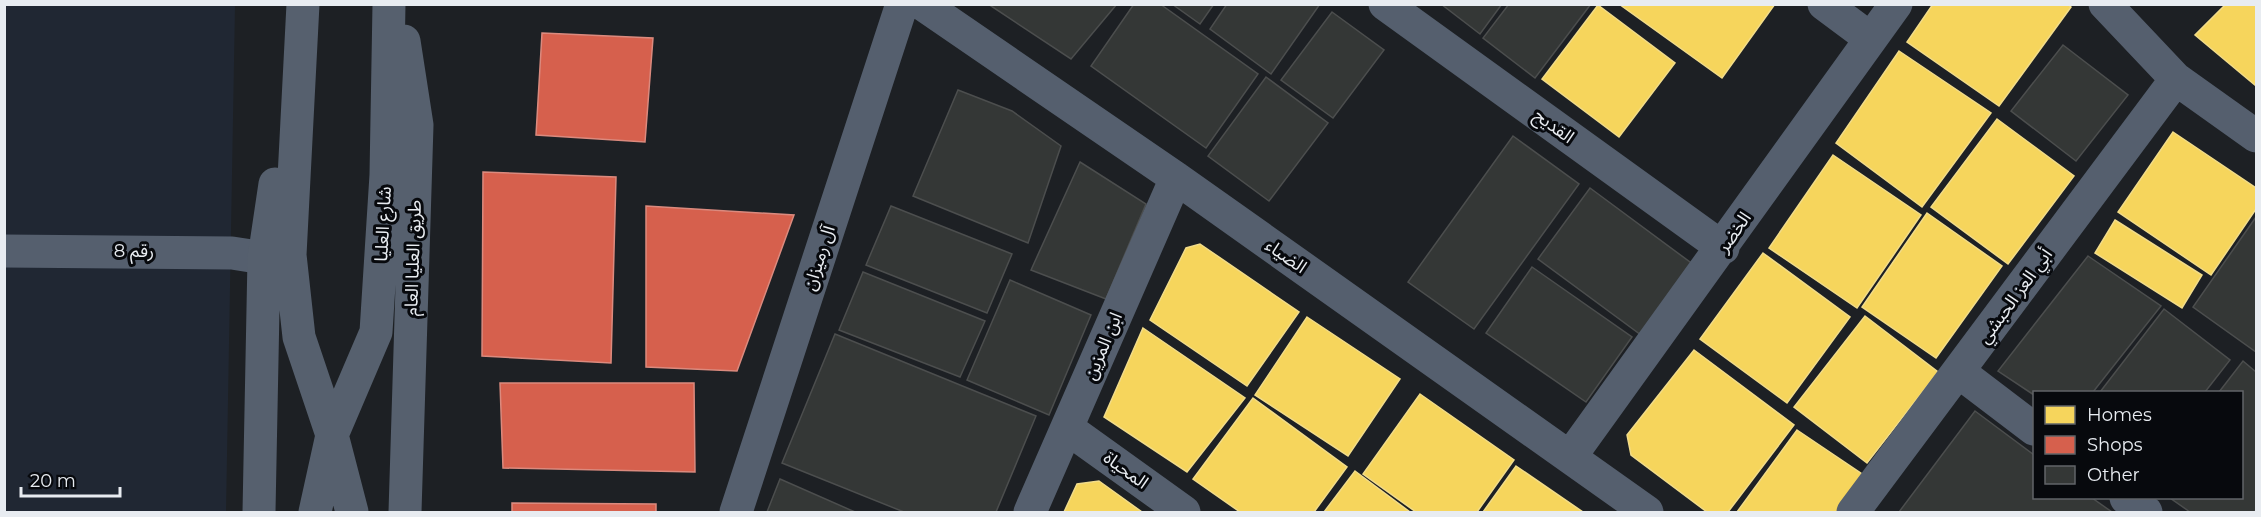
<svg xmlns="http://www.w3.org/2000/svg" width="2261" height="517" font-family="Montserrat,'Noto Sans Arabic',sans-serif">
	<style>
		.built { fill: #202733 }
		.homes { fill: #f6d55c; stroke: #f2dc89; stroke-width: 1.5 }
		.shops { fill: #d6604d; stroke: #db8a7e; stroke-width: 1.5 }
		.building { fill: #343736; stroke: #4c4e4e; stroke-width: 1.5 }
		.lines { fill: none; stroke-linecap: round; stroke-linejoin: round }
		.minor { stroke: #555f6e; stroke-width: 33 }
		.major { stroke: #56606e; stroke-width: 33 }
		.labels { text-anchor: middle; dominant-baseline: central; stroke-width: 6; stroke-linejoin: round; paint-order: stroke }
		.street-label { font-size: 18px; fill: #e8ecf1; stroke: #07090d }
	</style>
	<rect width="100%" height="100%" fill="#1d2024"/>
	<path class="built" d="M 4,5 L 235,5 L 226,512 L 5,512 Z"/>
	<path class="homes" d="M 1619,4 L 1775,4 L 1722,78 Z
		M 1933,4 L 2068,4 L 2071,7 L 1999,106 L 1907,42 Z
		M 2226,4 L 2256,4 L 2256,86 L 2195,35 Z
		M 1598,5 L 1675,63 L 1619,137 L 1542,79 Z
		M 1899,51 L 1991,113 L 1922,207 L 1836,143 Z
		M 1997,119 L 2074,176 L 2008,264 L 1931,207 Z
		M 2173,132 L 2256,188 L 2256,209 L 2211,275 L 2118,212 Z
		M 1833,155 L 1921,215 L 1857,308 L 1769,248 Z
		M 1927,213 L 2002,266 L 1936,358 L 1862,307 Z
		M 2115,220 L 2202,275 L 2182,308 L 2095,253 Z
		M 1200,244 L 1299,312 L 1247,386 L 1150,320 L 1186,248 Z
		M 1763,253 L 1850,317 L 1787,403 L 1700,339 Z
		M 1865,316 L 1938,372 L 1867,463 L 1794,407 Z
		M 1307,317 L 1400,379 L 1348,456 L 1255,395 Z
		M 1143,328 L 1245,398 L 1187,472 L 1104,417 Z
		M 1694,350 L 1794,425 L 1728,512 L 1707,512 L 1631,455 L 1627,435 Z
		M 1420,394 L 1514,460 L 1477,512 L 1416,512 L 1363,474 Z
		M 1253,398 L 1347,467 L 1314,512 L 1240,512 L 1193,479 Z
		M 1797,430 L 1868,478 L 1840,512 L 1737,512 Z
		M 1516,466 L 1583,512 L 1483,512 Z
		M 1355,471 L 1410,512 L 1324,512 Z
		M 1099,481 L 1142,512 L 1064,512 L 1077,484 Z"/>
	<path class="shops" d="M 542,33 L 653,38 L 645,142 L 536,135 Z
		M 483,172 L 616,177 L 611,363 L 482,356 Z
		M 646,206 L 794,215 L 737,371 L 646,367 Z
		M 500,383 L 694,383 L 695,472 L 503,468 Z
		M 512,503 L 656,504 L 656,512 L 512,512 Z"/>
	<path class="building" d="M 988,4 L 1117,4 L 1071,59 Z
		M 1134,4 L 1160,4 L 1258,74 L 1206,148 L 1091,66 Z
		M 1172,4 L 1214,4 L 1200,24 Z
		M 1227,4 L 1320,4 L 1271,74 L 1210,29 Z
		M 1441,4 L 1502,4 L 1480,34 Z
		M 1509,4 L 1591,4 L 1535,78 L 1483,38 Z
		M 1332,12 L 1384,50 L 1333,118 L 1281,80 Z
		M 2063,45 L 2128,95 L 2076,161 L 2011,111 Z
		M 1266,77 L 1328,123 L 1269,201 L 1208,156 Z
		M 958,90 L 1012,111 L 1061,146 L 1028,243 L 913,196 Z
		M 1513,136 L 1579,184 L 1474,329 L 1408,282 Z
		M 1080,162 L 1146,204 L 1106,299 L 1031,270 Z
		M 1590,188 L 1694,265 L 1641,335 L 1538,259 Z
		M 891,206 L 1012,254 L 987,313 L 866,265 Z
		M 2256,217 L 2256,352 L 2193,307 Z
		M 2088,256 L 2161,306 L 2093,392 L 2034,392 L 2034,395 L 1998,371 Z
		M 1532,267 L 1632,337 L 1586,402 L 1486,333 Z
		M 863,272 L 985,321 L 960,377 L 839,330 Z
		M 1010,280 L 1091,315 L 1049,415 L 967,380 Z
		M 2164,309 L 2230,360 L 2205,392 L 2100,392 Z
		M 835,334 L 1036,416 L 996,512 L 904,512 L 782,463 Z
		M 2243,361 L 2256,372 L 2256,510 L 2254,512 L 2190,512 L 2170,498 L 2242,498 L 2242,392 L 2219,392 Z
		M 1975,411 L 2034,455 L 2034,498 L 2092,498 L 2112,512 L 1899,512 Z
		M 780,479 L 855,512 L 767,512 Z"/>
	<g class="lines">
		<path class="minor" d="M 922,4 L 1176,178 L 1647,512
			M 1385,4 L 1723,248
			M 1824,4 L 1871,39
			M 2105,4 L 2176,79 L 2256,136
			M 4,251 L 232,253 L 264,258
			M 1959,372 L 2034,429
			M 1067,428 L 1184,512
			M 1570,457 L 1896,4
			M 2126,498 L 2146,512
			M 736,512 L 902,4
			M 1030,512 L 1176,178
			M 1853,512 L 2176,79"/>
		<path class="major" d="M 303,4 L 290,255 L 299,337 L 332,435 L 352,512
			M 404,41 L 417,125 L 405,512
			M 259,512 L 264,258 L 275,184
			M 315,512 L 332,435 L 376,332 L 386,175 L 389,4"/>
	</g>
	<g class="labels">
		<g class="street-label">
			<text transform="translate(1554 126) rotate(36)">القديح</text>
			<text transform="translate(383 224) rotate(-87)">شارع العليا</text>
			<text transform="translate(1734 232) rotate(-55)">الخضر</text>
			<text x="134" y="251">رقم 8</text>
			<text transform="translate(1286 256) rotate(35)">الضياء</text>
			<text transform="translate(413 258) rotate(-88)">طريق العليا العام</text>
			<text transform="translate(819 258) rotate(-72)">آل رميزان</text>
			<text transform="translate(2015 296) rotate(-54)">أبي العز الحبشي</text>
			<text transform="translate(1103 346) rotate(-67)">ابن المزين</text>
			<text transform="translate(1126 470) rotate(36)">المحياة</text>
		</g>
	</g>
	<rect width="2261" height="517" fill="none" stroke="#e8ecf1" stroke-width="12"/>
	<rect x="2033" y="391" width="210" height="108" fill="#07090d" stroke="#616468" stroke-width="1.5"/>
	<rect x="2045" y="406" width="30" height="18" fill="#f6d55c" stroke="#616468" stroke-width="1.5"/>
	<text x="2087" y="421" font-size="18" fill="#e8ecf1">Homes</text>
	<rect x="2045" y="436" width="30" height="18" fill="#d6604d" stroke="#616468" stroke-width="1.5"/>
	<text x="2087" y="451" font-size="18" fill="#e8ecf1">Shops</text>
	<rect x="2045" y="466" width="30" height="18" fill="#343736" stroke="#616468" stroke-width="1.5"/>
	<text x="2087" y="481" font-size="18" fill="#e8ecf1">Other</text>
	<path d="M21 487v9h99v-9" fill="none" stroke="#e8ecf1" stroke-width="3"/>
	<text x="30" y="487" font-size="18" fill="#e8ecf1" stroke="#07090d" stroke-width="4.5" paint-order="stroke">20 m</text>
</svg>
